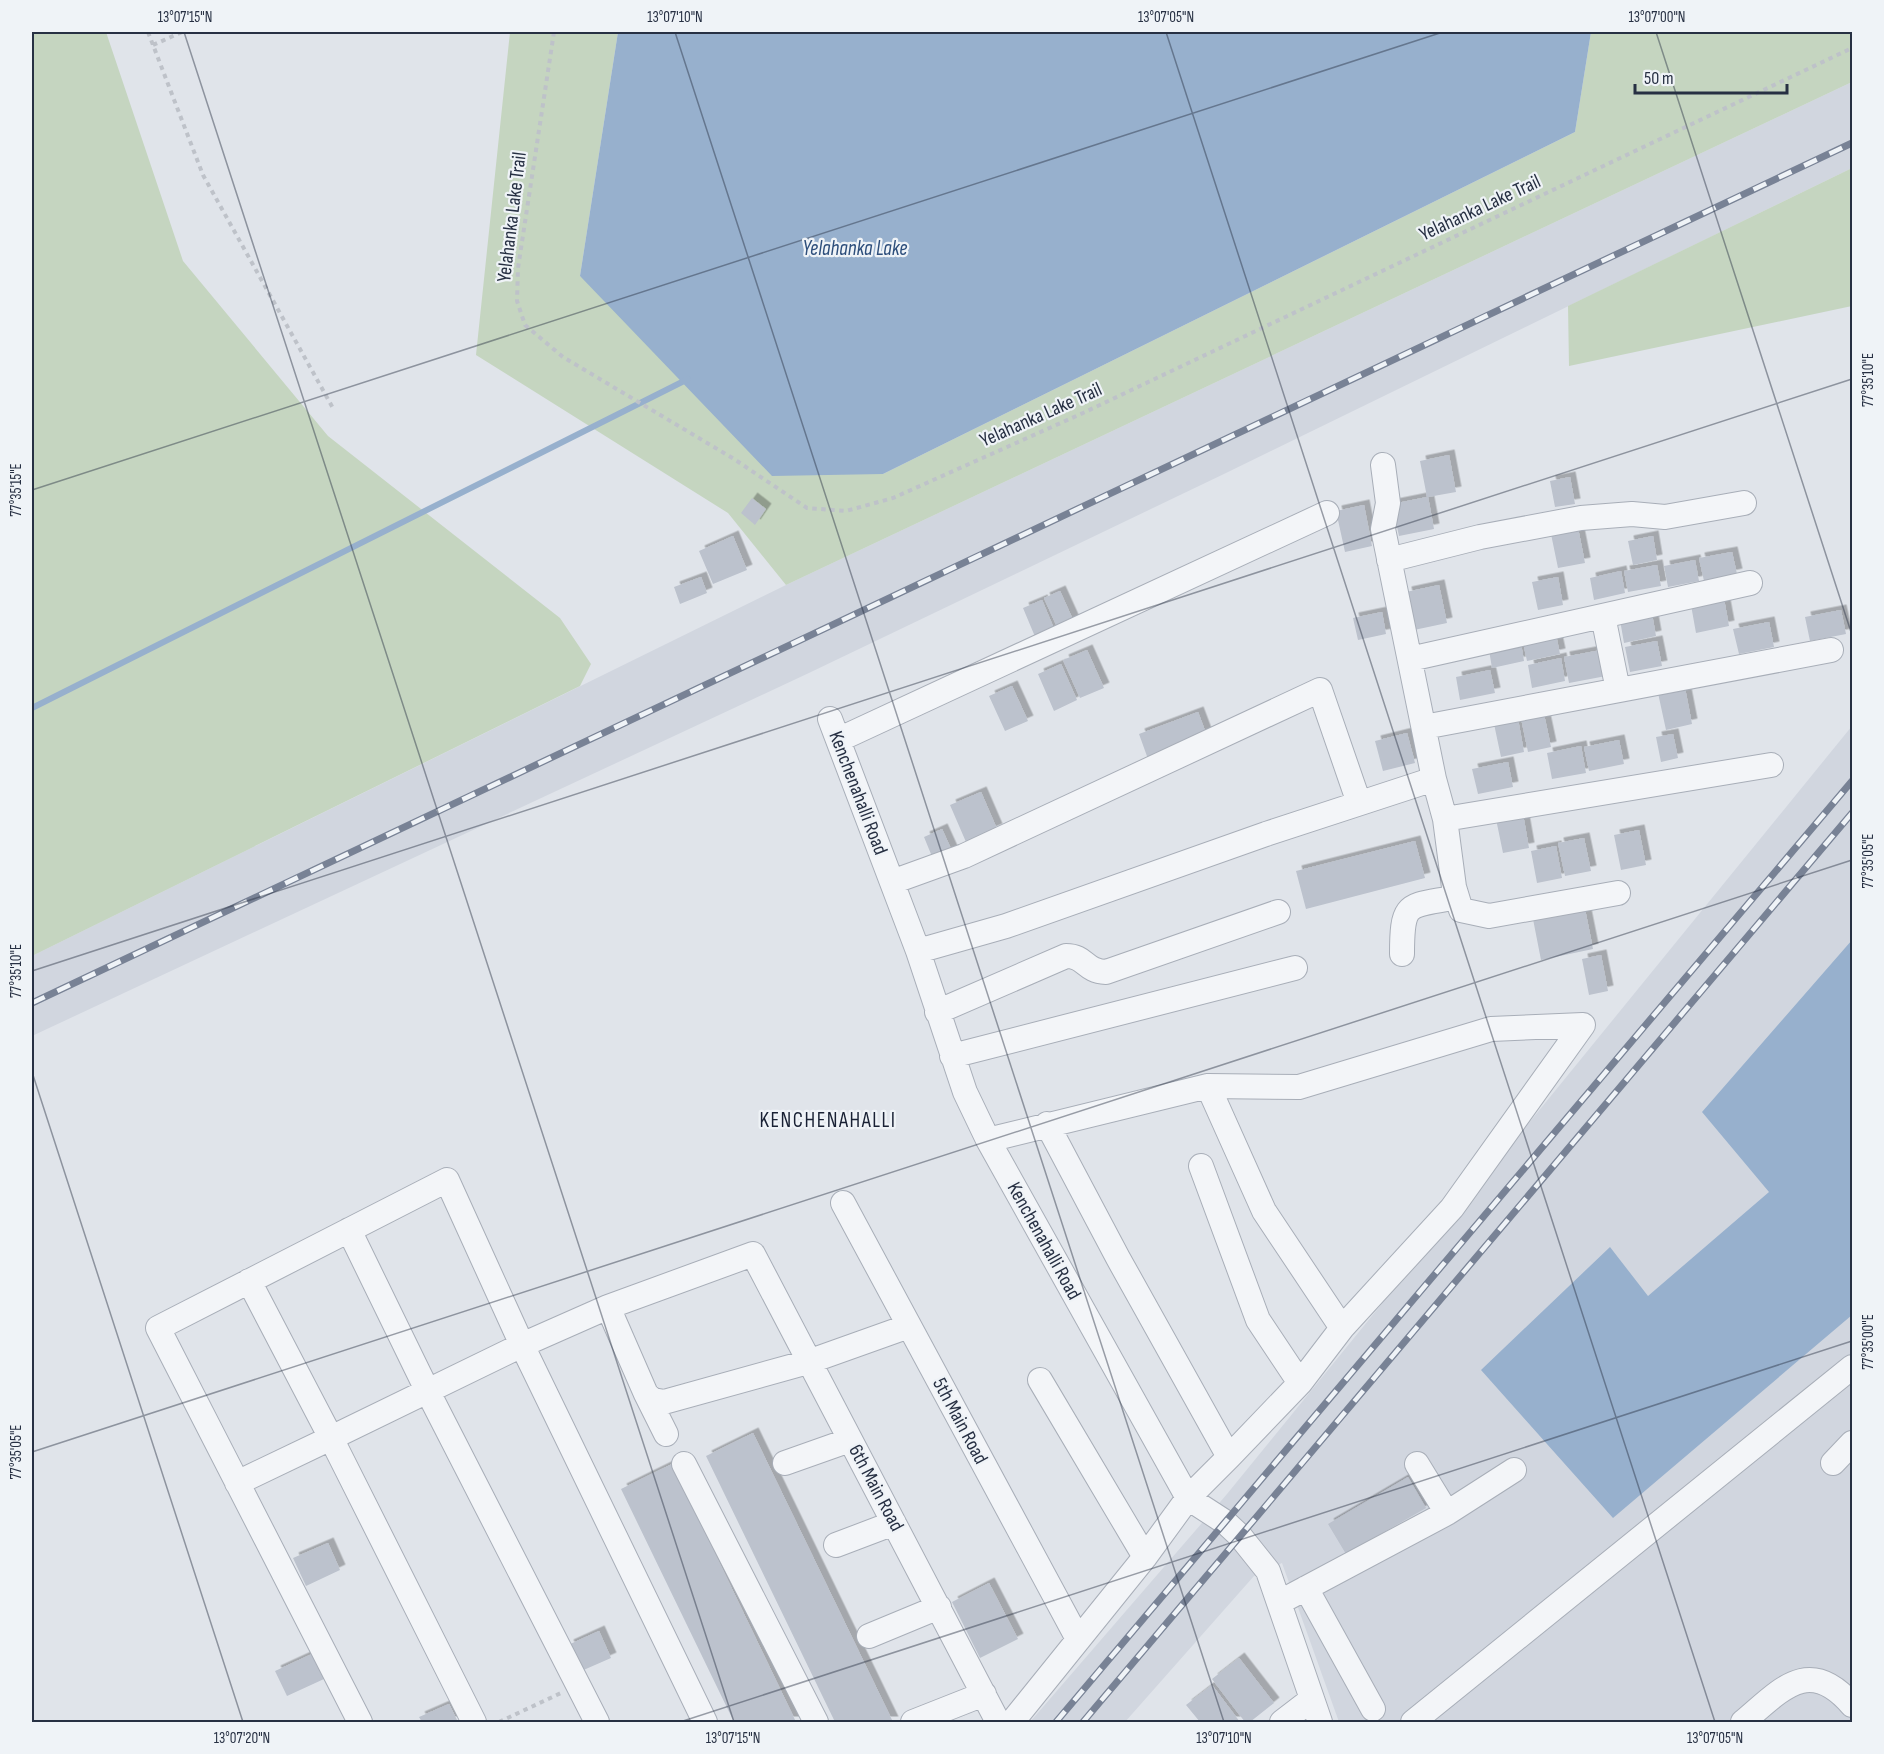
<svg xmlns="http://www.w3.org/2000/svg" width="1884" height="1754" font-family="'Sofia Sans Condensed',sans-serif">
	<style>
		.built { fill: #d1d6df }
		.green { fill: #c5d5c0 }
		.water { fill: #97b0cd }
		.lines { fill: none; stroke-linecap: round; stroke-linejoin: round }
		.stream { stroke: #97b0cd; stroke-width: 6 }
		.building { fill: #bcc2cd; filter: url(#shadow) }
		.minor-casing { stroke: #a8aeb8; stroke-width: 26 }
		.path { stroke: #bec2c9; stroke-width: 4; stroke-dasharray: 4.5 4.5; stroke-linecap: butt }
		.minor { stroke: #f3f5f8; stroke-width: 24 }
		.rail-casing { stroke: #788295; stroke-width: 7 }
		.rail { stroke: #eff3f7; stroke-width: 4.5; stroke-dasharray: 14; stroke-linecap: butt }
		.ticks { fill: none; stroke: #273043; stroke-width: 1.5; stroke-opacity: 0.45 }
		.labels { text-anchor: middle; dominant-baseline: central; stroke-width: 4.5; stroke-linejoin: round; paint-order: stroke }
		.street-label { font-size: 20px; fill: #273043; stroke: #eff3f7 }
		.water-label { font-size: 21px; font-style: italic; fill: #2d4e7b; stroke: #eff3f7 }
		.neighbourhood-label { font-size: 21px; letter-spacing: 1.5px; fill: #192134; stroke: #eff3f7 }
		.neatline { fill: none; stroke: #273043; stroke-width: 2 }
		.ticks-label { font-size: 15px; text-anchor: middle; fill: #273043 }
	</style>
	<defs>
		<filter id="shadow"><feDropShadow dx="5.5" dy="-5.5" stdDeviation="0" flood-color="#0004"/></filter>
	</defs>
	<rect width="100%" height="100%" fill="#e0e4ea"/>
	<path class="built" d="M 1852,82 L 1852,168 L 1226,473 L 811,672 L 32,1036 L 32,956 L 786,585 Z
		M 1852,726 L 1852,1722 L 1339,1722 L 1282,1563 L 1254,1576 L 1125,1722 L 1030,1722 L 1227,1494 Z"/>
	<path class="green" d="M 32,32 L 106,32 L 183,261 L 328,436 L 560,618 L 591,664 L 580,686 L 32,956 Z
		M 510,32 L 618,32 L 580,276 L 883,474 L 1575,132 L 1591,32 L 1852,32 L 1852,82 L 786,585 L 728,513 L 476,355 Z
		M 1852,168 L 1852,306 L 1569,366 L 1568,306 Z"/>
	<path class="water" d="M 618,32 L 1591,32 L 1575,132 L 883,474 L 772,476 L 580,276 Z
		M 1852,940 L 1852,1315 L 1613,1518 L 1481,1370 L 1610,1247 L 1648,1296 L 1769,1192 L 1702,1112 Z"/>
	<g class="lines">
		<path class="stream" d="M 32,708 L 688,379"/>
	</g>
	<path class="building" d="M 1449,455 L 1456,492 L 1428,497 L 1434,529 L 1399,536 L 1392,504 L 1427,497 L 1420,461 Z
		M 1570,477 L 1575,504 L 1555,507 L 1550,481 Z
		M 752,498 L 766,509 L 755,525 L 741,513 Z
		M 1364,505 L 1372,546 L 1345,552 L 1336,511 Z
		M 1578,528 L 1585,563 L 1558,568 L 1551,534 Z
		M 733,536 L 747,570 L 713,584 L 699,551 Z
		M 1653,536 L 1657,560 L 1633,565 L 1628,541 Z
		M 1732,552 L 1737,574 L 1704,581 L 1699,558 Z
		M 1695,560 L 1699,581 L 1668,587 L 1664,566 Z
		M 1657,565 L 1661,586 L 1628,592 L 1624,571 Z
		M 1621,571 L 1625,593 L 1594,600 L 1590,578 Z
		M 701,577 L 707,593 L 680,604 L 674,587 Z
		M 1558,577 L 1563,605 L 1538,610 L 1532,582 Z
		M 1439,585 L 1447,623 L 1414,630 L 1406,592 Z
		M 1060,591 L 1074,622 L 1058,629 L 1044,598 Z
		M 1724,599 L 1729,626 L 1696,633 L 1691,605 Z
		M 1042,600 L 1055,631 L 1036,639 L 1023,608 Z
		M 1841,610 L 1846,634 L 1810,641 L 1805,617 Z
		M 1382,612 L 1386,634 L 1358,640 L 1353,618 Z
		M 1652,614 L 1656,636 L 1624,643 L 1620,620 Z
		M 1769,622 L 1774,647 L 1739,654 L 1733,629 Z
		M 1555,630 L 1560,654 L 1527,661 L 1522,637 Z
		M 1520,638 L 1524,661 L 1492,668 L 1488,644 Z
		M 1657,641 L 1662,666 L 1630,672 L 1625,647 Z
		M 1087,650 L 1104,688 L 1080,698 L 1063,660 Z
		M 1601,650 L 1606,676 L 1569,683 L 1564,657 Z
		M 1561,658 L 1565,681 L 1532,688 L 1528,665 Z
		M 1061,664 L 1077,700 L 1054,711 L 1038,674 Z
		M 1490,670 L 1495,693 L 1460,700 L 1456,677 Z
		M 1012,686 L 1028,721 L 1005,731 L 989,696 Z
		M 1685,688 L 1692,724 L 1666,730 L 1658,693 Z
		M 1198,712 L 1207,736 L 1148,759 L 1139,734 Z
		M 1544,714 L 1551,747 L 1528,752 L 1521,718 Z
		M 1518,719 L 1524,752 L 1501,757 L 1494,724 Z
		M 1407,733 L 1415,763 L 1383,771 L 1375,741 Z
		M 1673,734 L 1678,758 L 1661,762 L 1656,737 Z
		M 1619,740 L 1624,764 L 1589,771 L 1584,747 Z
		M 1581,746 L 1586,773 L 1552,779 L 1547,753 Z
		M 1508,762 L 1513,787 L 1478,794 L 1472,769 Z
		M 981,792 L 997,829 L 966,842 L 950,805 Z
		M 1523,814 L 1529,848 L 1503,853 L 1496,819 Z
		M 942,829 L 952,851 L 933,859 L 924,837 Z
		M 1639,830 L 1646,865 L 1621,870 L 1614,835 Z
		M 1584,838 L 1591,871 L 1565,876 L 1558,843 Z
		M 1415,841 L 1425,878 L 1306,909 L 1296,871 Z
		M 1556,846 L 1562,878 L 1537,883 L 1531,851 Z
		M 1584,904 L 1593,949 L 1541,960 L 1532,914 Z
		M 1601,955 L 1608,991 L 1589,995 L 1582,959 Z
		M 753,1433 L 893,1722 L 835,1722 L 706,1456 Z
		M 672,1464 L 796,1722 L 734,1722 L 621,1489 Z
		M 1408,1477 L 1426,1508 L 1346,1554 L 1328,1524 Z
		M 328,1543 L 340,1570 L 306,1586 L 293,1558 Z
		M 989,1583 L 1018,1639 L 980,1658 L 952,1602 Z
		M 599,1631 L 611,1658 L 579,1672 L 568,1645 Z
		M 312,1654 L 324,1679 L 287,1696 L 275,1671 Z
		M 1239,1658 L 1274,1703 L 1250,1722 L 1245,1722 L 1212,1679 Z
		M 1212,1685 L 1240,1722 L 1200,1722 L 1186,1705 Z
		M 449,1704 L 458,1722 L 422,1722 L 419,1717 Z"/>
	<g class="lines">
		<g class="minor-casing">
			<path id="minor" d="M 1389,560 L 1480,537 L 1581,518 L 1632,514 L 1665,517 L 1744,503
				M 1603,616 L 1618,690
				M 1410,659 L 1750,583
				M 830,719 L 918,951 L 965,1092 L 988,1140 L 1188,1498 L 1225,1522 L 1240,1536 L 1268,1571 L 1320,1722
				M 1424,727 L 1831,650
				M 838,740 L 1327,513
				M 1434,779 L 1445,819 L 1771,765
				M 1445,819 L 1454,887 L 1461,910 L 1489,916 L 1618,893
				M 892,882 L 964,856 L 1320,690 L 1359,803
				M 918,951 L 1006,926 L 1266,834 L 1434,779 L 1383,529 L 1388,503 L 1383,465
				M 1402,954 C 1402,899 1408,907 1457,897
				M 937,1012 L 1066,956 C 1086,956 1084,971 1106,972 L 1278,912
				M 952,1056 L 1295,968
				M 1208,1086 L 1264,1211 L 1342,1328
				M 1047,1124 L 1118,1258 L 1229,1457
				M 988,1140 L 1208,1086 L 1299,1087 L 1491,1029 L 1583,1025 L 1452,1208 L 1342,1328 L 1300,1383 L 1229,1457 L 1188,1498 L 1145,1557 L 1012,1722
				M 1201,1166 L 1258,1320 L 1300,1383
				M 843,1203 L 1078,1639
				M 349,1230 L 427,1390 L 597,1722
				M 249,1281 L 331,1438 L 522,1345 L 608,1307 L 753,1254 L 998,1722
				M 608,1307 L 646,1394 L 653,1400 L 664,1402 L 808,1362 L 909,1326
				M 1040,1380 L 1145,1557
				M 646,1394 L 666,1434
				M 785,1463 L 850,1440
				M 1833,1463 L 1852,1443
				M 684,1464 L 816,1722
				M 1417,1464 L 1447,1513
				M 237,1483 L 331,1438 L 474,1722
				M 836,1545 L 894,1523
				M 1306,1588 L 1373,1709
				M 1280,1602 L 1447,1513 L 1514,1470
				M 869,1636 L 939,1607
				M 360,1722 L 158,1328 L 447,1180 L 522,1345 L 705,1722
				M 913,1722 L 984,1694
				M 1282,1722 L 1312,1699
				M 1413,1722 L 1852,1367
				M 1743,1722 C 1781,1690 1809,1655 1852,1705"/>
		</g>
		<path class="path" d="M 148,32 L 203,175 L 334,410
			M 554,32 L 518,268 L 517,301 L 525,325 L 563,357 L 734,459 L 807,508 L 846,511 L 893,498 L 1083,413 L 1852,48
			M 153,45 L 182,32
			M 499,1722 L 561,1693"/>
		<use href="#minor" class="minor"/>
		<g class="rail-casing">
			<path id="rail" d="M 32,1003 L 1852,143
				M 1056,1722 L 1852,781
				M 1083,1722 L 1852,813"/>
		</g>
		<use href="#rail" class="rail"/>
	</g>
	<path class="ticks" d="M 184,32 L 734,1722M 675,32 L 1224,1722M 1166,32 L 1715,1722M 1656,32 L 1852,635M 32,490 L 1443,32M 32,971 L 1852,379M 32,1072 L 243,1722M 32,1452 L 1852,860M 680,1722 L 1852,1341"/>
	<g class="labels">
		<g class="street-label">
			<text transform="translate(1480 208) rotate(-25)">Yelahanka Lake Trail</text>
			<text transform="translate(512 217) rotate(-83)">Yelahanka Lake Trail</text>
			<text transform="translate(1041 415) rotate(-24)">Yelahanka Lake Trail</text>
			<text transform="translate(858 793) rotate(69)">Kenchenahalli Road</text>
			<text transform="translate(1044 1241) rotate(61)">Kenchenahalli Road</text>
			<text transform="translate(960 1421) rotate(62)">5th Main Road</text>
			<text transform="translate(876 1488) rotate(62)">6th Main Road</text>
		</g>
		<g class="water-label">
			<text x="855" y="248">Yelahanka Lake</text>
		</g>
		<g class="neighbourhood-label">
			<text x="828" y="1120">KENCHENAHALLI</text>
		</g>
	</g>
	<rect width="1884" height="1754" fill="none" stroke="#eff3f7" stroke-width="66"/>
	<path d="M1635 84v9h152v-9" fill="none" stroke="#273043" stroke-width="3"/>
	<text x="1644" y="84" font-size="18" fill="#273043" stroke="#eff3f7" stroke-width="4.5" paint-order="stroke">50 m</text>
	<rect x="33" y="33" width="1818" height="1688" class="neatline"/>
	<g class="ticks-label">
		<text x="185" y="22">13°07'15"N</text>
		<text x="675" y="22">13°07'10"N</text>
		<text x="1166" y="22">13°07'05"N</text>
		<text x="1657" y="22">13°07'00"N</text>
		<text transform="translate(1868 380) rotate(-90)" y="5">77°35'10"E</text>
		<text transform="translate(16 490) rotate(-90)" y="5">77°35'15"E</text>
		<text transform="translate(1868 861) rotate(-90)" y="5">77°35'05"E</text>
		<text transform="translate(16 971) rotate(-90)" y="5">77°35'10"E</text>
		<text transform="translate(1868 1342) rotate(-90)" y="5">77°35'00"E</text>
		<text transform="translate(16 1452) rotate(-90)" y="5">77°35'05"E</text>
		<text x="242" y="1743">13°07'20"N</text>
		<text x="733" y="1743">13°07'15"N</text>
		<text x="1224" y="1743">13°07'10"N</text>
		<text x="1715" y="1743">13°07'05"N</text>
	</g>
</svg>
